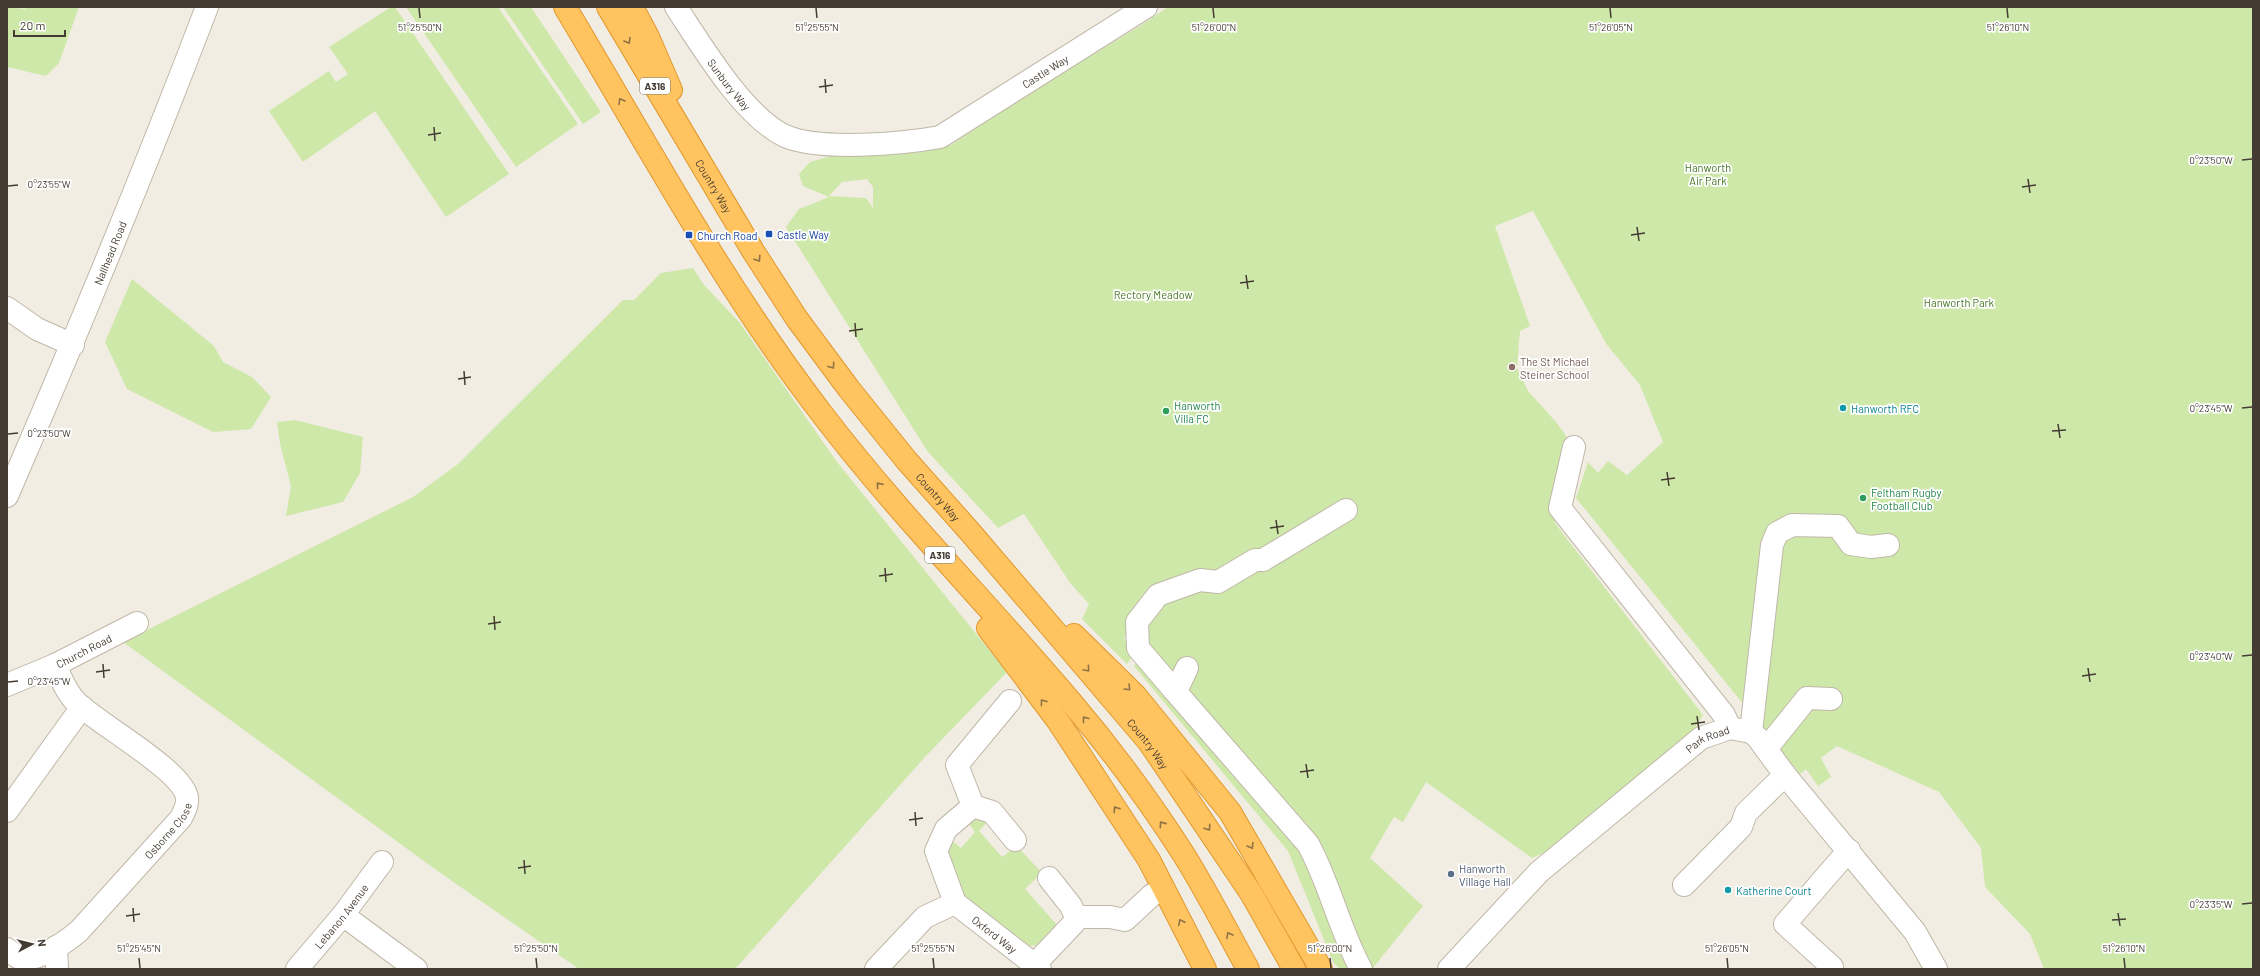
<svg xmlns="http://www.w3.org/2000/svg" width="2260" height="976" font-family="Barlow,sans-serif">
	<style>
		.green { fill: #cee8a9; fill-rule: evenodd }
		.lines { fill: none; stroke-linecap: round; stroke-linejoin: round }
		.minor-casing { stroke: #c0b7a8; stroke-width: 24 }
		.highway-casing { stroke: #e1982d; stroke-width: 24 }
		.minor { stroke: #fff; stroke-width: 22 }
		.highway { stroke: #ffc460; stroke-width: 22 }
		.oneway { stroke: #8f7245 }
		.ticks { fill: none; stroke: #443c33; stroke-width: 1.5 }
		.transit-dot { fill: #1a4fb4; stroke: #fff; stroke-width: 1.5 }
		.education-dot { fill: #8d6e63; stroke: #fff; stroke-width: 1.5 }
		.culture-dot { fill: #0f9aa8; stroke: #fff; stroke-width: 1.5 }
		.leisure-dot { fill: #2e9e5b; stroke: #fff; stroke-width: 1.5 }
		.service-dot { fill: #5c6f8a; stroke: #fff; stroke-width: 1.5 }
		.labels { text-anchor: middle; dominant-baseline: central; stroke-width: 3.5; stroke-linejoin: round; paint-order: stroke }
		.shield { fill: #fff; stroke: #7c7670; stroke-width: 1 }
		.shield-label { font-size: 10px; font-weight: bold; fill: #443c33 }
		.street-label { font-size: 11px; fill: #443c33; stroke: #fff }
		.park-label { font-size: 11px; fill: #477625; stroke: #fff }
		.transit-label { font-size: 11px; fill: #164399; stroke: #fff; text-anchor: start }
		.education-label { font-size: 11px; fill: #785e54; stroke: #fff; text-anchor: start }
		.leisure-label { font-size: 11px; fill: #27864d; stroke: #fff; text-anchor: start }
		.culture-label { font-size: 11px; fill: #0d838f; stroke: #fff; text-anchor: start }
		.service-label { font-size: 11px; fill: #4e5e75; stroke: #fff; text-anchor: start }
		.ticks-label { font-size: 10px; text-anchor: middle; fill: #443c33; stroke: #fff; stroke-width: 3.5; stroke-linejoin: round; paint-order: stroke }
	</style>
	<rect width="100%" height="100%" fill="#f2ede2"/>
	<path class="green" d="M 7,7 L 25,9 L 27,7 L 79,7 L 59,63 L 46,76 L 7,67 Z
		M 391,7 L 395,7 L 509,174 L 446,217 L 375,111 L 303,162 L 269,111 L 329,71 L 336,82 L 348,74 L 329,47 Z
		M 406,7 L 498,7 L 578,124 L 516,167 Z
		M 503,7 L 531,7 L 601,112 L 583,124 Z
		M 1168,7 L 2253,7 L 2253,969 L 2044,969 L 2030,934 L 1985,887 L 1981,848 L 1939,792 L 1837,746 L 1821,758 L 1831,777 L 1818,786 L 1806,769 L 1800,774 L 1576,498 L 1588,462 L 1598,473 L 1608,461 L 1627,475 L 1663,442 L 1640,385 L 1607,345 L 1533,211 L 1495,226 L 1530,326 L 1520,331 L 1517,368 L 1528,391 L 1556,422 L 1574,447 L 1567,516 L 1554,522 L 1703,715 L 1693,732 L 1550,850 L 1532,858 L 1426,782 L 1403,822 L 1394,817 L 1370,858 L 1423,906 L 1372,969 L 1340,969 L 1333,962 L 1288,851 L 1134,666 L 1145,651 L 1128,632 L 1124,639 L 1134,654 L 1127,664 L 1082,619 L 1089,604 L 1071,584 L 1024,514 L 998,528 L 928,452 L 786,227 L 799,209 L 829,197 L 803,186 L 799,174 L 810,162 L 871,145 L 915,153 L 951,145 L 1018,100 L 1140,26 ZM 867,179 L 873,187 L 873,208 L 866,198 L 829,196 L 842,182 Z
		M 693,268 L 704,285 L 740,323 L 837,462 L 1007,672 L 926,756 L 735,969 L 579,969 L 439,872 L 123,642 L 413,497 L 458,464 L 623,300 L 634,300 L 661,273 Z
		M 132,279 L 214,346 L 223,362 L 252,377 L 271,397 L 251,429 L 213,432 L 127,389 L 105,342 Z
		M 295,420 L 363,437 L 360,473 L 343,502 L 286,516 L 291,486 L 280,444 L 277,422 Z
		M 978,816 L 988,821 L 979,831 L 1002,857 L 1017,846 L 1042,873 L 1025,889 L 1058,926 C 1049,935 1041,947 1028,946 L 962,894 L 947,849 L 950,839 L 961,848 L 975,832 L 966,819 Z"/>
	<g class="lines">
		<g class="minor-casing">
			<g id="minor">
				<path id="s1" d="M 676,7 C 701,45 744,117 785,136 C 819,151 902,144 940,137 L 1146,7"/>
				<path d="M 7,308 L 37,329 L 73,345"/>
				<path d="M 1574,447 L 1560,508 L 1724,715 L 1730,728"/>
				<path id="s2" d="M 7,496 C 77,334 144,172 207,7"/>
				<path d="M 1187,668 L 1178,687 L 1174,690 L 1308,844 C 1330,884 1339,929 1361,969"/>
				<path id="s3" d="M 7,685 L 55,665 L 137,623"/>
				<path d="M 1174,690 L 1138,648 L 1137,622 L 1158,595 L 1200,580 L 1218,582 L 1255,560 L 1263,560 L 1346,510"/>
				<path d="M 1751,732 L 1772,545 L 1777,533 L 1792,525 L 1838,526 L 1851,544 L 1871,547 L 1888,545"/>
				<path d="M 1766,749 L 1807,698 L 1831,699"/>
				<path d="M 973,806 L 957,765 L 1010,701"/>
				<path d="M 7,811 L 82,707"/>
				<path d="M 1684,885 L 1741,827 L 1746,813 L 1785,775"/>
				<path d="M 955,903 L 936,851 L 946,829 L 973,806 L 992,812 L 1015,840"/>
				<path d="M 343,915 L 416,969"/>
				<path d="M 1076,917 L 1110,917 L 1125,920 L 1152,895"/>
				<path d="M 56,947 L 57,969"/>
				<path id="s4" d="M 7,949 C 11,952 16,957 20,958 C 37,963 67,941 79,931 L 181,818 C 184,812 188,805 187,798 C 184,771 98,724 76,702 C 66,692 61,678 55,665"/>
				<path d="M 1035,964 L 1074,923 L 1076,917 L 1071,906 L 1049,878"/>
				<path d="M 1832,967 L 1785,924 L 1849,850"/>
				<path id="s5" d="M 297,969 L 343,915 L 382,862"/>
				<path id="s6" d="M 876,969 L 925,917 L 955,903 L 1040,969"/>
				<path id="s7" d="M 1449,969 L 1539,872 L 1701,738 L 1730,728 L 1751,732 L 1758,738 L 1785,775 L 1915,932 L 1936,969"/>
			</g>
		</g>
		<g class="highway-casing">
			<g id="highway">
				<path d="M 565,7 C 647,144 724,287 822,414 C 899,515 989,605 1071,702 C 1112,750 1150,802 1184,855 C 1207,892 1227,931 1248,969"/>
				<path id="s8" d="M 608,7 L 753,251 L 797,319 L 849,389 L 907,461 L 971,533 L 1149,742 L 1251,893 L 1294,969"/>
				<path d="M 632,7 L 648,37 L 671,90"/>
				<path d="M 988,628 L 1058,721 L 1149,860 L 1205,969"/>
				<path d="M 1074,635 L 1135,695 L 1230,812 L 1321,969"/>
			</g>
		</g>
		<use href="#minor" class="minor"/>
		<use href="#highway" class="highway"/>
	</g>
	<defs><path id="oneway-chevron" d="M-2-3.5L2.5 0L-2 3.5" fill="none" stroke-width="1.6" stroke-linecap="round" stroke-linejoin="round"/></defs>
	<g class="oneway">
		<use href="#oneway-chevron" transform="translate(628 41) rotate(59)"/>
		<use href="#oneway-chevron" transform="translate(621 101) rotate(-121)"/>
		<use href="#oneway-chevron" transform="translate(758 259) rotate(57)"/>
		<use href="#oneway-chevron" transform="translate(832 366) rotate(54)"/>
		<use href="#oneway-chevron" transform="translate(879 485) rotate(-129)"/>
		<use href="#oneway-chevron" transform="translate(1087 669) rotate(50)"/>
		<use href="#oneway-chevron" transform="translate(1128 688) rotate(45)"/>
		<use href="#oneway-chevron" transform="translate(1043 702) rotate(-127)"/>
		<use href="#oneway-chevron" transform="translate(1085 719) rotate(-128)"/>
		<use href="#oneway-chevron" transform="translate(1116 809) rotate(-123)"/>
		<use href="#oneway-chevron" transform="translate(1162 824) rotate(-125)"/>
		<use href="#oneway-chevron" transform="translate(1208 828) rotate(56)"/>
		<use href="#oneway-chevron" transform="translate(1251 846) rotate(59)"/>
		<use href="#oneway-chevron" transform="translate(1181 922) rotate(-117)"/>
		<use href="#oneway-chevron" transform="translate(1229 935) rotate(-119)"/>
	</g>
	<path class="ticks" d="M 419,8 L 420,18M 816,8 L 817,18M 1213,8 L 1214,18M 1610,8 L 1611,18M 2007,8 L 2008,18M 825,79 L 826,93M 819,87 L 833,85M 434,127 L 435,141M 428,135 L 441,133M 2242,160 L 2252,159M 2028,179 L 2030,193M 8,186 L 18,185M 2022,187 L 2036,185M 1637,227 L 1639,241M 1631,235 L 1645,233M 1246,275 L 1248,289M 1240,283 L 1254,281M 855,323 L 856,337M 849,331 L 863,329M 464,371 L 465,385M 458,379 L 471,377M 2242,408 L 2252,407M 2058,424 L 2060,438M 2052,431 L 2066,430M 8,434 L 18,433M 1667,472 L 1669,486M 1661,480 L 1675,478M 1276,520 L 1278,534M 1270,528 L 1284,526M 885,568 L 886,582M 879,576 L 893,574M 494,616 L 495,630M 488,624 L 501,622M 2242,656 L 2252,655M 103,664 L 104,678M 2088,668 L 2090,682M 96,672 L 110,670M 2082,676 L 2096,674M 8,682 L 18,681M 1697,716 L 1699,730M 1691,724 L 1705,722M 1306,764 L 1308,778M 1300,772 L 1314,770M 915,812 L 916,826M 909,820 L 923,818M 524,860 L 525,874M 518,868 L 531,866M 2242,904 L 2252,903M 133,908 L 134,922M 2118,913 L 2120,926M 126,916 L 140,914M 2112,920 L 2126,919M 139,958 L 140,968M 536,958 L 537,968M 933,958 L 934,968M 1330,958 L 1331,968M 1727,958 L 1728,968M 2124,958 L 2125,968"/>
	<g class="transit-dot">
		<rect x="765" y="230" width="8" height="8" rx="2"/>
		<rect x="685" y="231" width="8" height="8" rx="2"/>
	</g>
	<circle class="education-dot" cx="1512" cy="367" r="4"/>
	<g class="culture-dot">
		<circle cx="1843" cy="408" r="4"/>
		<circle cx="1728" cy="890" r="4"/>
	</g>
	<g class="leisure-dot">
		<circle cx="1166" cy="411" r="4"/>
		<circle cx="1863" cy="498" r="4"/>
	</g>
	<circle class="service-dot" cx="1451" cy="874" r="4"/>
	<g class="labels">
		<g class="shield">
			<rect x="640" y="78" width="30" height="16" rx="3"/>
			<rect x="925" y="547" width="30" height="16" rx="3"/>
		</g>
		<g class="shield-label">
			<text x="655" y="86">A316</text>
			<text x="940" y="555">A316</text>
		</g>
		<g class="street-label">
			<text stroke="none"><textPath href="#s1" startOffset="451">Castle Way</textPath></text>
			<text stroke="none"><textPath href="#s1" startOffset="94">Sunbury Way</textPath></text>
			<text stroke="none"><textPath href="#s8" startOffset="208">Country Way</textPath></text>
			<text stroke="none"><textPath href="#s2" startOffset="264">Nallhead Road</textPath></text>
			<text stroke="none"><textPath href="#s8" startOffset="592">Country Way</textPath></text>
			<text stroke="none"><textPath href="#s3" startOffset="84">Church Road</textPath></text>
			<text stroke="none"><textPath href="#s7" startOffset="348">Park Road</textPath></text>
			<text stroke="none"><textPath href="#s8" startOffset="916">Country Way</textPath></text>
			<text stroke="none"><textPath href="#s4" startOffset="217">Osborne Close</textPath></text>
			<text stroke="none"><textPath href="#s5" startOffset="69">Lebanon Avenue</textPath></text>
			<text stroke="none"><textPath href="#s6" startOffset="155">Oxford Way</textPath></text>
		</g>
		<g class="park-label">
			<text x="1708" y="167">Hanworth<tspan x="1708" dy="13">Air Park</tspan></text>
			<text x="1153" y="294">Rectory Meadow</text>
			<text x="1959" y="302">Hanworth Park</text>
		</g>
		<g class="transit-label">
			<text x="777" y="234">Castle Way</text>
			<text x="697" y="235">Church Road</text>
		</g>
		<g class="education-label">
			<text x="1520" y="361">The St Michael<tspan x="1520" dy="13">Steiner School</tspan></text>
		</g>
		<g class="leisure-label">
			<text x="1174" y="405">Hanworth<tspan x="1174" dy="13">Villa FC</tspan></text>
			<text x="1871" y="492">Feltham Rugby<tspan x="1871" dy="13">Football Club</tspan></text>
		</g>
		<g class="culture-label">
			<text x="1851" y="408">Hanworth RFC</text>
			<text x="1736" y="890">Katherine Court</text>
		</g>
		<g class="service-label">
			<text x="1459" y="868">Hanworth<tspan x="1459" dy="13">Village Hall</tspan></text>
		</g>
	</g>
	<g class="ticks-label">
		<text x="420" y="31">51°25'50"N</text>
		<text x="817" y="31">51°25'55"N</text>
		<text x="1214" y="31">51°26'00"N</text>
		<text x="1611" y="31">51°26'05"N</text>
		<text x="2008" y="31">51°26'10"N</text>
		<text x="2211" y="164">0°23'50"W</text>
		<text x="49" y="188">0°23'55"W</text>
		<text x="2211" y="412">0°23'45"W</text>
		<text x="49" y="437">0°23'50"W</text>
		<text x="2211" y="660">0°23'40"W</text>
		<text x="49" y="685">0°23'45"W</text>
		<text x="2211" y="908">0°23'35"W</text>
		<text x="139" y="952">51°25'45"N</text>
		<text x="536" y="952">51°25'50"N</text>
		<text x="933" y="952">51°25'55"N</text>
		<text x="1330" y="952">51°26'00"N</text>
		<text x="1727" y="952">51°26'05"N</text>
		<text x="2124" y="952">51°26'10"N</text>
	</g>
	<rect width="2260" height="976" fill="none" stroke="#443c33" stroke-width="16"/>
	<g transform="translate(32 944) rotate(83)" stroke="#ffffff" stroke-width="3" paint-order="stroke">
	<path d="M0-3L7 15L0 10L-7 15Z" fill="#443c33"/>
	<text y="-6" font-size="11" font-weight="bold" text-anchor="middle" fill="#443c33">N</text>
	</g>
	<path d="M14 30v6h51v-6" fill="none" stroke="#443c33" stroke-width="2"/>
	<text x="20" y="30" font-size="12" fill="#443c33" stroke="#ffffff" stroke-width="3" paint-order="stroke">20 m</text>
</svg>
